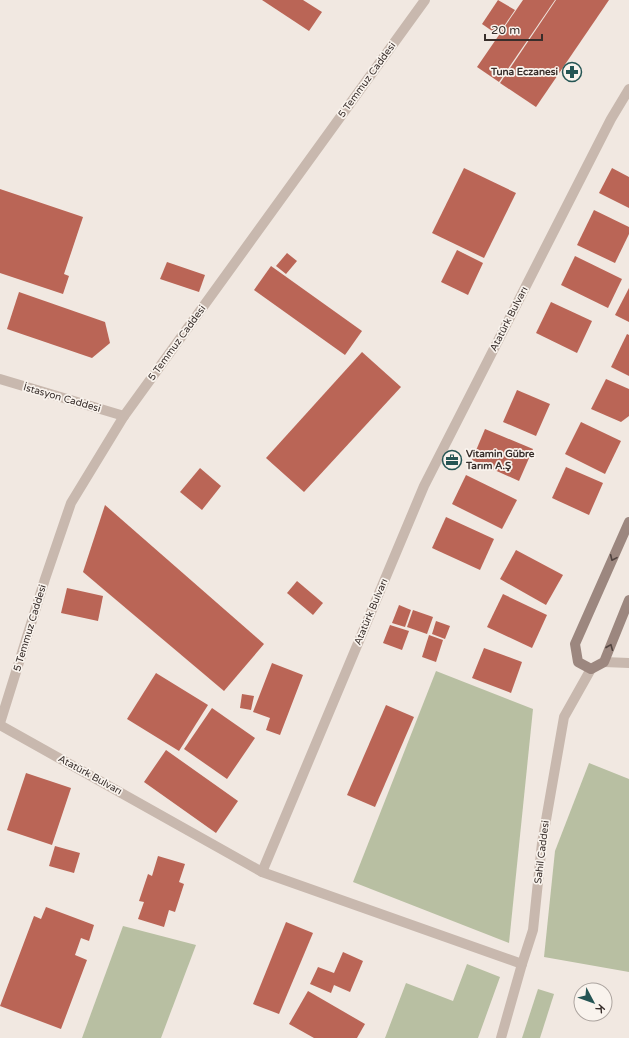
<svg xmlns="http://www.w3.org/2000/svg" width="629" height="1038" viewBox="0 0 629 1038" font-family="'Varela Round',sans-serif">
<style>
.green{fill:#b8bfa2}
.building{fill:#ba6556}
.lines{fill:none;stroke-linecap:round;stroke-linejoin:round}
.street{stroke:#c8b8ae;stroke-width:10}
.secondary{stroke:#9c877f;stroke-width:10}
.oneway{stroke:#514440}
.labels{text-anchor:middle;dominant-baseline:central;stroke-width:3.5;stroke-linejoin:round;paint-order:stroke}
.poi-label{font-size:10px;font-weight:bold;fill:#382e2b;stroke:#f9f3ed;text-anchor:end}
.street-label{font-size:10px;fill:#382e2b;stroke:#f9f3ed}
</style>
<rect width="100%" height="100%" fill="#f1e8e1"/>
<g class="green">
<polygon points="436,671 533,709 509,943 353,882"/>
<polygon points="589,763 629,779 629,972 544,957 555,851"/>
<polygon points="123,926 196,945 161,1038 82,1038"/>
<polygon points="467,964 500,977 478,1038 385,1038 406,983 453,1001"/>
<polygon points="538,989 554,994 540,1038 522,1038"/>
</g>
<g class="building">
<polygon points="262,0 303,0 322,12 309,31"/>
<polygon points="498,0 515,10 498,35 482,24"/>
<polygon points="523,0 555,0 499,82 477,67"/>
<polygon points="556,0 609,0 536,107 500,83"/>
<polygon points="464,168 516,193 484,258 432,233"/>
<polygon points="612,168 629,177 629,208 599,193"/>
<polygon points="0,189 83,217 64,274 69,276 63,294 0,273"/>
<polygon points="594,210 629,227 629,234 615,263 577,245"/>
<polygon points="457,250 483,263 468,295 441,282"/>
<polygon points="287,253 297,261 286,274 276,266"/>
<polygon points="575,256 622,279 608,308 561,285"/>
<polygon points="167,262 205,275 199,292 160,279"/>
<polygon points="271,266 362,331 345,355 254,290"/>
<polygon points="629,288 629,322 615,315"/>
<polygon points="19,292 105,322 110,343 92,358 7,329"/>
<polygon points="551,302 592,321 577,353 536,333"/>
<polygon points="627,334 629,335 629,376 611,367"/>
<polygon points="362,352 401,387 304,492 266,458"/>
<polygon points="606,379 629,389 629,416 621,422 591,409"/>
<polygon points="517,390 550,404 536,436 503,422"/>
<polygon points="581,422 621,441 605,474 565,454"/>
<polygon points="485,429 533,449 519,481 472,460"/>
<polygon points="566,467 603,483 589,515 552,498"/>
<polygon points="200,468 221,486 202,510 180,492"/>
<polygon points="466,475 517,500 502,529 452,504"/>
<polygon points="105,505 264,644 224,691 83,572"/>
<polygon points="446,517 494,539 480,570 432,548"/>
<polygon points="516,550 563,575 546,605 500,579"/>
<polygon points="297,581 323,603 313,615 287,593"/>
<polygon points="67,588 103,596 98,621 61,613"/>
<polygon points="503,594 547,615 532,648 487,627"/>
<polygon points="399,605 411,610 405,627 392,623"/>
<polygon points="413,610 433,617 427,634 407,627"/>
<polygon points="436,621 450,626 445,639 432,634"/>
<polygon points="390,625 409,631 402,650 383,643"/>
<polygon points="429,635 443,640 436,662 422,657"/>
<polygon points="484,648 522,662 511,693 472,678"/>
<polygon points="272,663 303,675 280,735 266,730 270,718 253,712"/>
<polygon points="156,673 208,705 179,751 127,719"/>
<polygon points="242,694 254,696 251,710 240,708"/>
<polygon points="386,705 414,717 375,807 347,795"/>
<polygon points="212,708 255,738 227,779 184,749"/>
<polygon points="166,750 238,801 216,833 144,782"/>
<polygon points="26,773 71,788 52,845 7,830"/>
<polygon points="55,846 80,853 74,873 49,866"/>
<polygon points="158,856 185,864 179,882 184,884 175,912 169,910 164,927 138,919 144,902 139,901 148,874 152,876"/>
<polygon points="46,907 94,925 89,941 81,938 75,955 87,960 61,1029 0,1006 34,916 41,919"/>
<polygon points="286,922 313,933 279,1014 253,1004"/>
<polygon points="343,952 363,961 350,992 334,985 331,993 310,984 318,967 334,973"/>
<polygon points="308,991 365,1024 357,1038 314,1038 289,1024"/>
</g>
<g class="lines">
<g class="street">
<polyline points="0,379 124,416"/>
<polyline points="604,662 629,663"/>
<polyline points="0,723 45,579 71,503 124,416 425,0"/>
<polyline points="0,725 262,872 424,486 611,119 629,89"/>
<polyline points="262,872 522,964"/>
<polyline points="501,1038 522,964 533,930 542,843 564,717 591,669"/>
</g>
<polyline class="secondary" points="629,522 575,644 578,662 591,669 604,662 629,600"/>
</g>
<defs><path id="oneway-chevron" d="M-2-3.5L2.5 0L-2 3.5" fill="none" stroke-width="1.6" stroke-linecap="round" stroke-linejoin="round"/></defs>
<g class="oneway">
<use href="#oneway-chevron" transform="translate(613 558) rotate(114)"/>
<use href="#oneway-chevron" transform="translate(610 647) rotate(-68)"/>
</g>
<defs>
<g id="pharmacy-ring" transform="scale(1)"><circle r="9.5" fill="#f9f3ed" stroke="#255554" stroke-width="1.5"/><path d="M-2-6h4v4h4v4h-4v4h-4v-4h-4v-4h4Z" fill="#255554"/></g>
<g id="office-ring" transform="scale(1)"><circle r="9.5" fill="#f9f3ed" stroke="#255554" stroke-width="1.5"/><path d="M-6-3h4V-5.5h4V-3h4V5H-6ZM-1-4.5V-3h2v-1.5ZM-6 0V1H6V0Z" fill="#255554"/></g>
</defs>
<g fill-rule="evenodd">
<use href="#pharmacy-ring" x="572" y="72"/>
<use href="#office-ring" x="452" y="460"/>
</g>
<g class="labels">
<g class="poi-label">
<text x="558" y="72">Tuna Eczanesi</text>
<text x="466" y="454" text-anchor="start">Vitamin Gübre<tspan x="466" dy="12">Tarım A.Ş</tspan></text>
</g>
<g class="street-label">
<text transform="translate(367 80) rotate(-54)">5 Temmuz Caddesi</text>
<text transform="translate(509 319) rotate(-63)">Atatürk Bulvarı</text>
<text transform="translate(177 343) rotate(-54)">5 Temmuz Caddesi</text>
<text transform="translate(62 398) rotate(16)">İstasyon Caddesi</text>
<text transform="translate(371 612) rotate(-67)">Atatürk Bulvarı</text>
<text transform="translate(30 628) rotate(-73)">5 Temmuz Caddesi</text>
<text transform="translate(90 775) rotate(29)">Atatürk Bulvarı</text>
<text transform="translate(542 852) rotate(-83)">Sahil Caddesi</text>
</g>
</g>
<g transform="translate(593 1002) rotate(131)"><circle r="19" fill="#f9f3ed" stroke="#aca49f"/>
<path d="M0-3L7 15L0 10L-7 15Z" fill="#255554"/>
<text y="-6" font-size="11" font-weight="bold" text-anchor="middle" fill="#382e2b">K</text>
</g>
<path d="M485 34v6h57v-6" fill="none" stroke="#382e2b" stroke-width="2"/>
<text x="491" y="34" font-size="12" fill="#382e2b" stroke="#f9f3ed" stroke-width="3" paint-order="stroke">20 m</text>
</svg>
